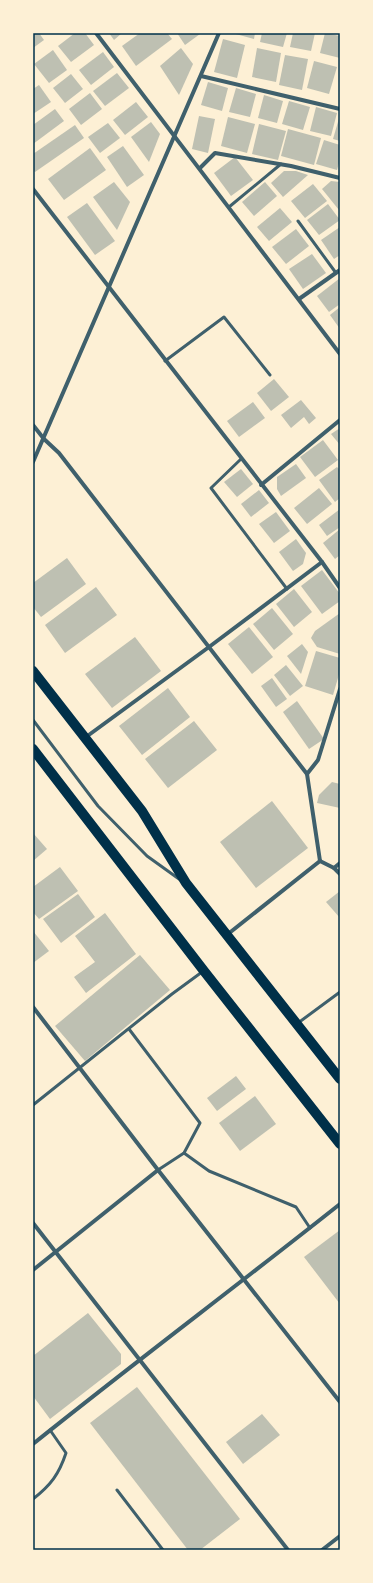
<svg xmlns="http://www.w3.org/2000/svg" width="373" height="1583" viewBox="0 0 373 1583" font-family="Manrope,sans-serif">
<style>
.building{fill:#bec0b2}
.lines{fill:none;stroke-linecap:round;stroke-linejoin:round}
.service{stroke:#3f606c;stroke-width:3}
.minor{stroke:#3f606c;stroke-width:4}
.primary{stroke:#003049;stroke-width:10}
.neatline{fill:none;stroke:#003049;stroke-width:1.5}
</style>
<rect width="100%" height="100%" fill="#fdf0d5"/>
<g class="building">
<polygon points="33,33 39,33 44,40 33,48"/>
<polygon points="75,33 85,33 94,45 71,62 58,46"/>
<polygon points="109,33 122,33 114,40"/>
<polygon points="140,33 167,33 172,39 136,66 122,46"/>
<polygon points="177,33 199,33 200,34 185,45"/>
<polygon points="232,33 255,33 254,39"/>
<polygon points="262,33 287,33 283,47 260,42"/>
<polygon points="293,33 315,33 311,51 290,47"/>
<polygon points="325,33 340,36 340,58 320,53"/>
<polygon points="223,39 245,45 237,78 214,72"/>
<polygon points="181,48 193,64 179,95 160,66"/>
<polygon points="257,48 281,53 276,82 252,77"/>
<polygon points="53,50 67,70 49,83 34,64"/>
<polygon points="103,52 114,67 91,85 79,70"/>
<polygon points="285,55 308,59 302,90 279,85"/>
<polygon points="314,61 337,67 329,94 307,88"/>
<polygon points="117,73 129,88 105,106 93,91"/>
<polygon points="71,74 83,89 65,103 53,88"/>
<polygon points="208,82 228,88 222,111 201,105"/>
<polygon points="39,85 51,102 33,114 33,89"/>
<polygon points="236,88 256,94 250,117 229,112"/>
<polygon points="90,93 102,109 81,125 69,109"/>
<polygon points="264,95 283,101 277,123 258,118"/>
<polygon points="289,101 310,107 303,130 282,124"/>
<polygon points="136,102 148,117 125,135 113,120"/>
<polygon points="316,107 337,113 331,136 310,131"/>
<polygon points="55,109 64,121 33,144 33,125"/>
<polygon points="340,115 340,141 333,139"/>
<polygon points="199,116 215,119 208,153 192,149"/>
<polygon points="228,117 255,124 247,153 221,146"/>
<polygon points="151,122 160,134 149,162 131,137"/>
<polygon points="108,123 120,138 100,153 88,137"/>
<polygon points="259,124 286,131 278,160 252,154"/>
<polygon points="75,125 84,138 35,172 33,170 33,154"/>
<polygon points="288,129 321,138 314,165 281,156"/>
<polygon points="324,140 340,145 340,160 337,170 316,164"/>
<polygon points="123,146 144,175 127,187 107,157"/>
<polygon points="90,148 106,170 64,200 48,179"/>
<polygon points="235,157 253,180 231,196 214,173"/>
<polygon points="284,171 296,171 308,175 283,197 271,183"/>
<polygon points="331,181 340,182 339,210 322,189"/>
<polygon points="114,182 130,202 117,230 93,197"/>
<polygon points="265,182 277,196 254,216 242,202"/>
<polygon points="313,184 327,201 305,218 291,201"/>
<polygon points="87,203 115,241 95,255 67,217"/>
<polygon points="328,204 340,220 319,235 307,220"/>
<polygon points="280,208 292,222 269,241 257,227"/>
<polygon points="340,227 340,255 334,259 321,240"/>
<polygon points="296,229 309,246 286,264 272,247"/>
<polygon points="312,254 326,273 303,289 289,269"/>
<polygon points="340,278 340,304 329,312 317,296"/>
<polygon points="340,307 340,329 330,315"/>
<polygon points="274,379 289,397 271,411 257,393"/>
<polygon points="301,400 316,418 309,424 304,417 291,428 281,415"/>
<polygon points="253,402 265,418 239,437 227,421"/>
<polygon points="340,428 340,445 331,434"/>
<polygon points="323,440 338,460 315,477 300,457"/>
<polygon points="296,464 306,478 281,496 277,489 277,477"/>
<polygon points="337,467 340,470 340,498 335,502 319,480"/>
<polygon points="241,469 253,484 237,497 224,482"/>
<polygon points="319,488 332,504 307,524 294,508"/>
<polygon points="259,490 269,503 251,517 241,504"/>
<polygon points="340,509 340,527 327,536 319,525"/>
<polygon points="276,512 290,531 274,543 259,524"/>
<polygon points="340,529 340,555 335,559 323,543"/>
<polygon points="296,539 306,553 303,564 293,571 279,552"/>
<polygon points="67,558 86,584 41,617 33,607 33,583"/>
<polygon points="322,570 340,594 340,601 322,614 301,586"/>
<polygon points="96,587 117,615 65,653 45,625"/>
<polygon points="294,589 312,612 294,627 276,604"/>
<polygon points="272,608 293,634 274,650 253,624"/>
<polygon points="340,613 340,654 317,647 311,638 315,631"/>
<polygon points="249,627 273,657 252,674 228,644"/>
<polygon points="135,637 161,671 112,708 85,674"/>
<polygon points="302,644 308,652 301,674 287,656"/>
<polygon points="316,651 340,658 340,671 333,695 305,686"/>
<polygon points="286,665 303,686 290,696 274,675"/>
<polygon points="272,678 287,699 276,707 261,686"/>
<polygon points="168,688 190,717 142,755 119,726"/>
<polygon points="297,701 324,739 309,749 283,712"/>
<polygon points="194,721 217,750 168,788 145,759"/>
<polygon points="332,782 340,784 340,808 317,803 319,795"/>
<polygon points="272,801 308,848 256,888 220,842"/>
<polygon points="33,833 47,849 33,861"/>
<polygon points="60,867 78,891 39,919 33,912 33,887"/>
<polygon points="340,891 340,918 326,902"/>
<polygon points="78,894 95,917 61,943 43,919"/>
<polygon points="105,913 136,954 86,993 74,977 95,962 75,936"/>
<polygon points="33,931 49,951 33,963"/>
<polygon points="140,955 170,990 85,1061 55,1026"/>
<polygon points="236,1076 246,1089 217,1111 207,1098"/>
<polygon points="255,1096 276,1124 240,1151 219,1123"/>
<polygon points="340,1230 340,1304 304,1257"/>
<polygon points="88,1313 121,1354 121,1364 50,1419 33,1396 33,1356"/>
<polygon points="137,1387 240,1519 200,1550 188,1550 90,1423"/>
<polygon points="262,1414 280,1435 243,1464 226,1442"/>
</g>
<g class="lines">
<g class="service">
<polyline points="229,207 281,164"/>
<polyline points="298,221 336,273"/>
<polyline points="165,361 224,317 270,375"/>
<polyline points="241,459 211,488 287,589"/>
<polyline points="33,720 98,806 147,856 179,879"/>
<polyline points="298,1023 340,992"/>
<polyline points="129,1029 200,1123 184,1153 209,1171 296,1207 310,1228"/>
<polyline points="33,1105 172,994 202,972"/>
<polyline points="158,1170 184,1153"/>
<polyline points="117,1490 163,1550"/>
<path d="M33,1499C51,1485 59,1474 66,1453L50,1430"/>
</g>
<g class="minor">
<polyline points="96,33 340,354"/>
<polyline points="201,76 340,109"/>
<polyline points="200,168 215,153 291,166 340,178"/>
<polyline points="33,189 322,562 340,588"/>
<polyline points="299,299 340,270"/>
<polyline points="33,425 44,439 59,453 307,774 320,861"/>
<polyline points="33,462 219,33"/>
<polyline points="261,485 340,420"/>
<polyline points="86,737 209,647 322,562"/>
<polyline points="307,774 318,760 340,689"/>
<polyline points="320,861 334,868 340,874"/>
<polyline points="334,868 340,863"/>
<polyline points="228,934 320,861"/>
<polyline points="33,1007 158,1170 340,1402"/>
<polyline points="33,1223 288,1550"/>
<polyline points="33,1270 158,1170"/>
<path d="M33,1444C134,1363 238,1285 340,1204"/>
<polyline points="322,1550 340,1536"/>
</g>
<g class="primary">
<polyline points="33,671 142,811 186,883 340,1079"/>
<polyline points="33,749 204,971 340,1144"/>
</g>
</g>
<rect width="373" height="1583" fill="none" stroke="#fdf0d5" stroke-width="68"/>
<rect x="34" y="34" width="305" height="1515" class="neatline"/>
</svg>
